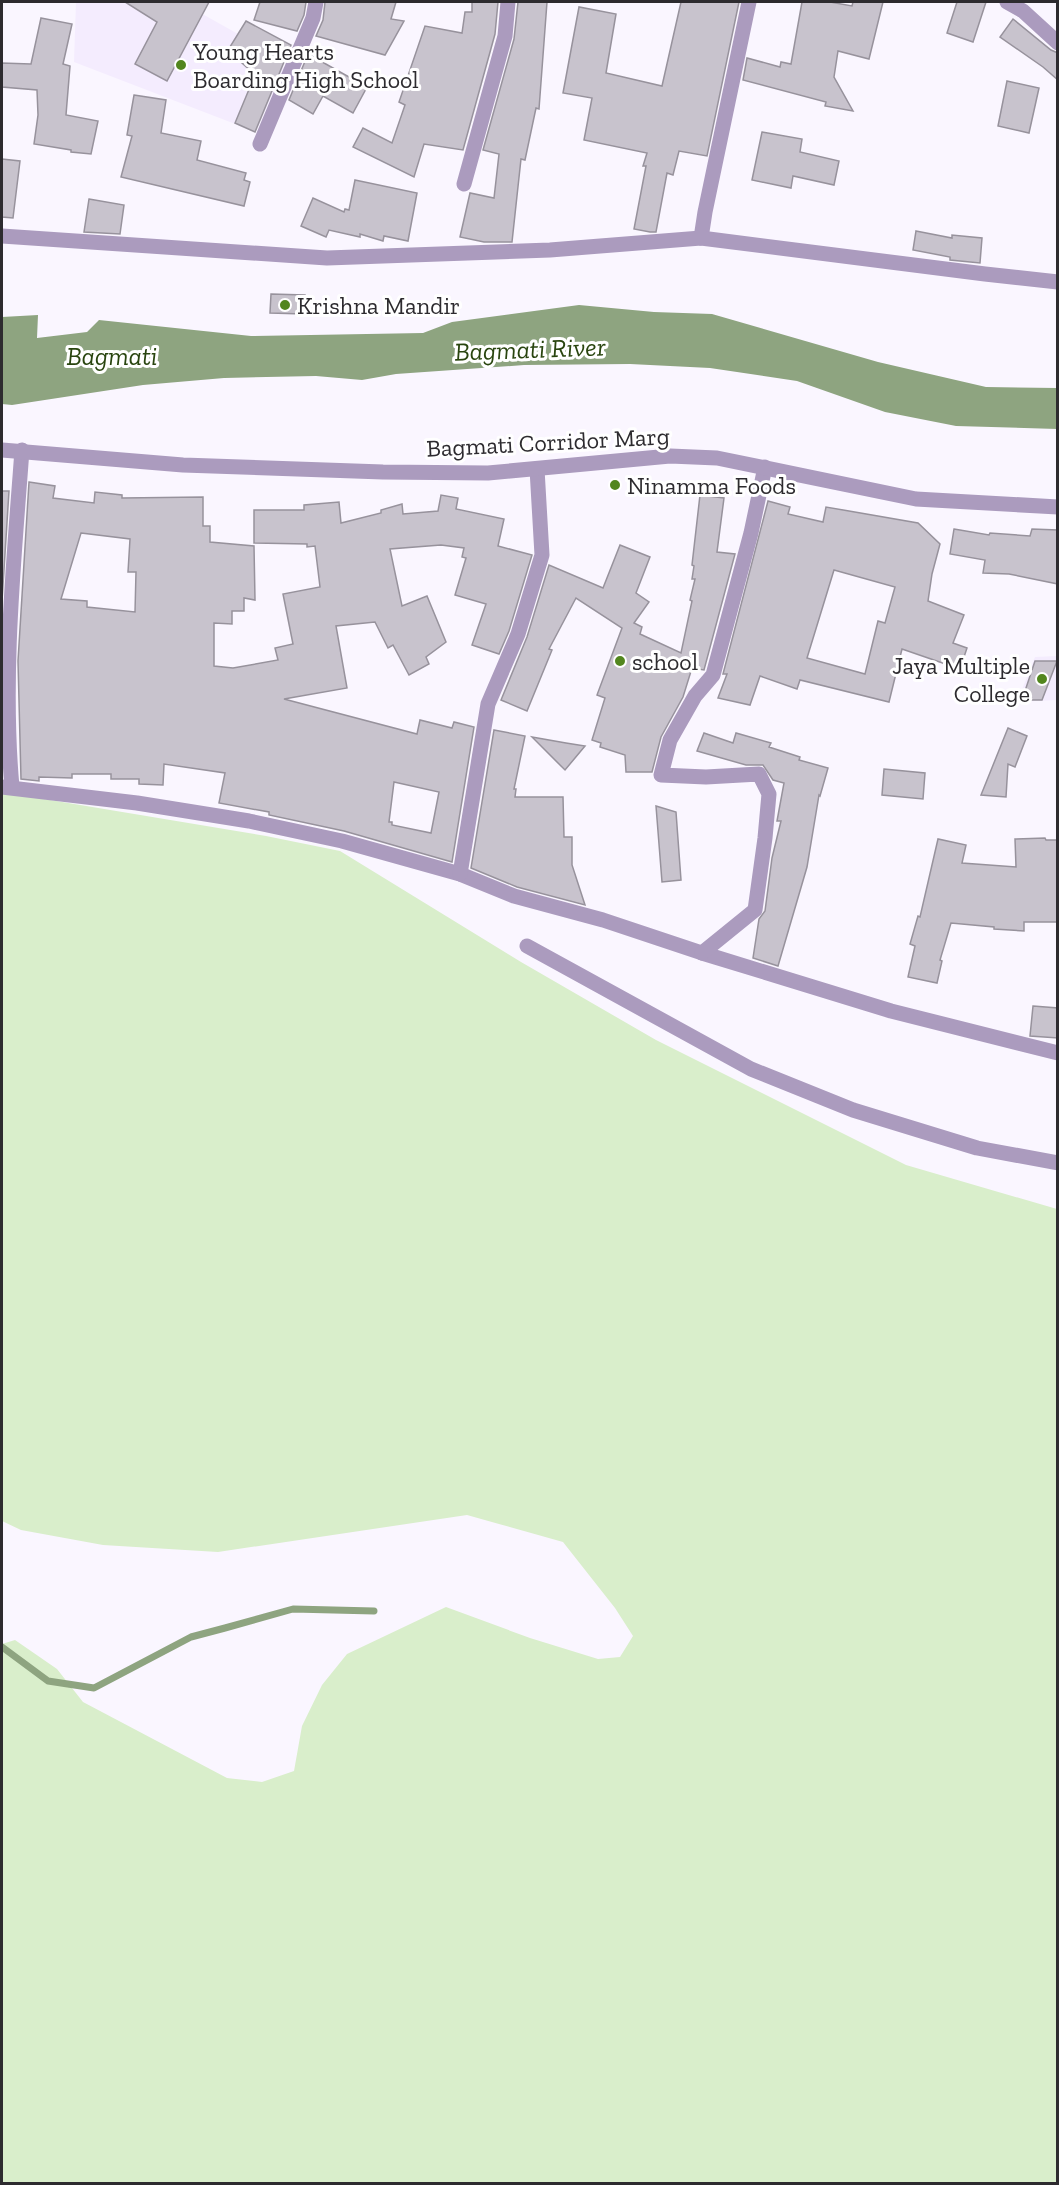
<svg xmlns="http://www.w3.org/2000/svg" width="1059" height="2185" viewBox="0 0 1059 2185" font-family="'Zilla Slab',serif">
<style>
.built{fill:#f4ecfe}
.green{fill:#d9eecb}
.water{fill:#8ea480}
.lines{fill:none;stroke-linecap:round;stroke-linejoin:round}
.stream{stroke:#8ea480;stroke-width:7}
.building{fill:#c8c3cd;stroke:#97929c;stroke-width:1.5;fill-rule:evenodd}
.minor{stroke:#ab9bbe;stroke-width:15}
.tertiary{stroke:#ab9bbe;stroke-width:15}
.poi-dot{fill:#52861e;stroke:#fff;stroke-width:2}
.labels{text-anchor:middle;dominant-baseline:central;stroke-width:6;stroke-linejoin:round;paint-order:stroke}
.poi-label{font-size:24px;fill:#2d2b2f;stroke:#fff;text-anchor:start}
.street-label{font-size:24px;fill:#2d2b2f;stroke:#fff}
.water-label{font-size:26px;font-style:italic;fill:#29450f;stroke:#fff}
</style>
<rect width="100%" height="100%" fill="#faf6ff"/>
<g class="built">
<polygon points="76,2 181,2 238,34 284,68 256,132 74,62"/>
<polygon points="1057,656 1057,700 1017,702 1035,657"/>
</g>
<polygon class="green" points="2,792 266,836 340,851 521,962 656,1040 906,1165 1057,1209 1057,2183 2,2183 2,1644 15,1640 57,1669 83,1702 227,1778 262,1782 294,1771 302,1726 322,1685 347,1654 446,1607 530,1638 598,1659 620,1657 633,1636 615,1608 563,1542 467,1515 218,1552 103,1545 21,1530 2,1521"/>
<polygon class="water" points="579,305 654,312 712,314 878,362 986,387 1057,388 1057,429 956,426 885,412 797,381 710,368 630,364 524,365 396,374 362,380 316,376 224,378 143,385 12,405 2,404 2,317 38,315 37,338 87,332 99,320 251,336 423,333 452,322"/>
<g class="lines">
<polyline class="stream" points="2,1647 48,1681 94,1688 191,1637 225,1628 293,1609 374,1611"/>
</g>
<g class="building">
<polygon points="125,2 209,2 167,81 135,64 157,22"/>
<polygon points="260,2 306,2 304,15 297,31 254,20"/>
<polygon points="325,2 396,2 391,19 404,21 385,55 316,36 323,20"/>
<polygon points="472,2 498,2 495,34 463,150 424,144 414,177 353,147 363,128 392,143 405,105 399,102 425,26 462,33 465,12 472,12"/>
<polygon points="518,2 547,2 539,109 536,108 525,160 521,159 512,242 484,242 460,237 470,193 494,198 499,154 483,150 514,39"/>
<polygon points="681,2 739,2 707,156 679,151 673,175 667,173 656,232 650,232 634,229 646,166 643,166 647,153 584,140 592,98 563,93 579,7 616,14 606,73 662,86"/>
<polygon points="802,2 830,2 852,6 853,2 883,2 869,59 838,51 834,77 853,111 825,106 826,102 743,80 747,58 780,67 781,62 791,64"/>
<polygon points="957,2 986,2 973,42 947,33"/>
<polygon points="41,18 72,24 63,64 70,66 66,115 98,121 91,154 71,152 71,150 34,144 38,115 37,90 2,87 2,63 31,64"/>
<polygon points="1013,19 1051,50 1058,53 1058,80 1043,67 1000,37"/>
<polygon points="246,21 291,45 255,132 235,123 255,75 228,50"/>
<polygon points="308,54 367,87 353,113 323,96 313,114 289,100"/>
<polygon points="1007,81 1039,88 1029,133 998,126"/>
<polygon points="134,95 166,100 161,133 201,141 197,160 246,173 244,180 250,182 244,206 121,177 132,136 127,135"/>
<polygon points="762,132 802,139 800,152 839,161 834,185 793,176 791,188 752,180"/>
<polygon points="2,159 20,161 13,218 2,217"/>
<polygon points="355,180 417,193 408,241 384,236 383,241 360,234 360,237 329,230 326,237 301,226 313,198 344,212 345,209 349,210"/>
<polygon points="89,199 124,205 120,234 84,232"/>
<polygon points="916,231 952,238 952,235 982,238 980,263 950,260 950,257 913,250"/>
<polygon points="271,294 305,295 304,314 270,313"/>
<path d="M29,482L55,486L53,498L94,503L95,492L122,495V498L203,497V526H210V542L254,546L255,600L244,598V611H232V624L214,623V666L233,668L278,660L275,648L293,644L283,594L320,587L315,546L307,547V544L254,543V510H304V505L339,502L341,523L381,513V510L402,504L403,514L438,511L441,495L458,498L456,509L504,519L498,546L532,555L509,631L499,654L472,645L486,604L455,595L466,558L462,557L464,548L441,545L390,549L402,606L427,596L446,642L426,657L429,664L409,675L393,645L388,648L375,622L336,626L347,688L284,699L417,734L420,720L452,728L454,722L474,727L452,862L344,831L269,815V812L219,803L225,773L164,764L163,785L139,784V779H111V774H72V778L39,777V781L21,779L18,661ZM81,533L130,539L128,572H136L135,612L87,607V601L61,599ZM394,782L439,792L431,833L392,825V822H389Z"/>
<polygon points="2,491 9,491 2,601"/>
<polygon points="700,495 724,498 717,552 735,554 704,670 692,668 683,697 661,737 652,772 626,772 625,755 600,747 601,743 592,740 605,698 597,695 622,628 576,598 549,649 552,650 527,711 501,700 527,637 549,565 603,588 620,545 650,557 636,593 649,602 634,623 642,627 640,634 681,653 692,601 690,600 695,579 692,579 694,566 692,565"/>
<path d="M768,501L790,507L788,514L823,522L826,507L918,523L940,544L932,574L928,601L964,615L953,643L967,648L960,669L902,649L889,702L800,680L797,689L760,676L750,705L718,698L727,674H723ZM834,570L895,587L885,623L878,621L865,674L807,658Z"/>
<polygon points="954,529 989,535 990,533 1030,536 1032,529 1058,530 1058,584 1009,574 983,573 985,560 950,554"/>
<polygon points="1035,661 1057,661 1042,700 1022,700"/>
<polygon points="1008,728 1027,736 1015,767 1008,764 1006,797 981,795"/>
<polygon points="494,730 525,736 514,789 516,789 515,797 563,797 564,837 572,837 572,865 585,905 517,887 471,868"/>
<polygon points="704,733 733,743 736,733 771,743 769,747 800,757 799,760 828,768 820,796 819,795 807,867 778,966 753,958 759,919 765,911 772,858 781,821 777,821 784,783 773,780 763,765 746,765 697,751"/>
<polygon points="532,737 566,743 585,746 565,770"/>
<polygon points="884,769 925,773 923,799 882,795"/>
<polygon points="656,806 676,812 681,880 662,882"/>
<polygon points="1045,838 1046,840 1058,840 1058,922 1024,922 1024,931 994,929 994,927 951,923 940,960 942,961 937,983 908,977 915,946 910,944 918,916 920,917 938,839 966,845 962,863 1016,867 1015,839"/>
<polygon points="1033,1006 1058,1008 1058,1038 1030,1036"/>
</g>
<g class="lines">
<g class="minor">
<polyline points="1007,2 1023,11 1058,43"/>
<polyline points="260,144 313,18 316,2"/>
<polyline points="464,184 505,36 508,2"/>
<polyline points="701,238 705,212 749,2"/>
<polyline points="2,787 137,803 249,821 342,841 460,874 514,896 603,920 702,953 891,1011 1058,1053"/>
<path d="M12,787C2,677 14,560 22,450"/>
<polyline points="460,874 488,704 518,634 542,555 537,469"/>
<polyline points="527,946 751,1069 853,1110 977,1148 1058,1163"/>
<polyline points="702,953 755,910 765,838 769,794 759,774 706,777 661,775 670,740 695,696 713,675 751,533 765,467"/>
</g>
<g class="tertiary">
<polyline points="2,236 327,258 550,250 701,238 985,274 1058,282"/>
<polyline points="2,450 183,465 383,472 488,473 670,456 717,458 916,499 1058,507"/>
</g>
</g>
<g class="poi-dot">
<circle cx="181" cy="65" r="6"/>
<circle cx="285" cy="305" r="6"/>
<circle cx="615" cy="485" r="6"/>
<circle cx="620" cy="661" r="6"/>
<circle cx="1042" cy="679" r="6"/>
</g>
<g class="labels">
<g class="poi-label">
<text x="193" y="51">Young Hearts<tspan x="193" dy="28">Boarding High School</tspan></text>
<text x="297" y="305">Krishna Mandir</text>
<text x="627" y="485">Ninamma Foods</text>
<text x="632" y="661">school</text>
<text x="1030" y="665" text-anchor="end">Jaya Multiple<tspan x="1030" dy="28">College</tspan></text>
</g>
<g class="street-label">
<text transform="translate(548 442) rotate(-3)">Bagmati Corridor Marg</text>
</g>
<g class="water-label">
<text transform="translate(530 349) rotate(-2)">Bagmati River</text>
<text x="112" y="356">Bagmati</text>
</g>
</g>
<rect width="1059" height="2185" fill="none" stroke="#2d2b2f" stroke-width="6"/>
</svg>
